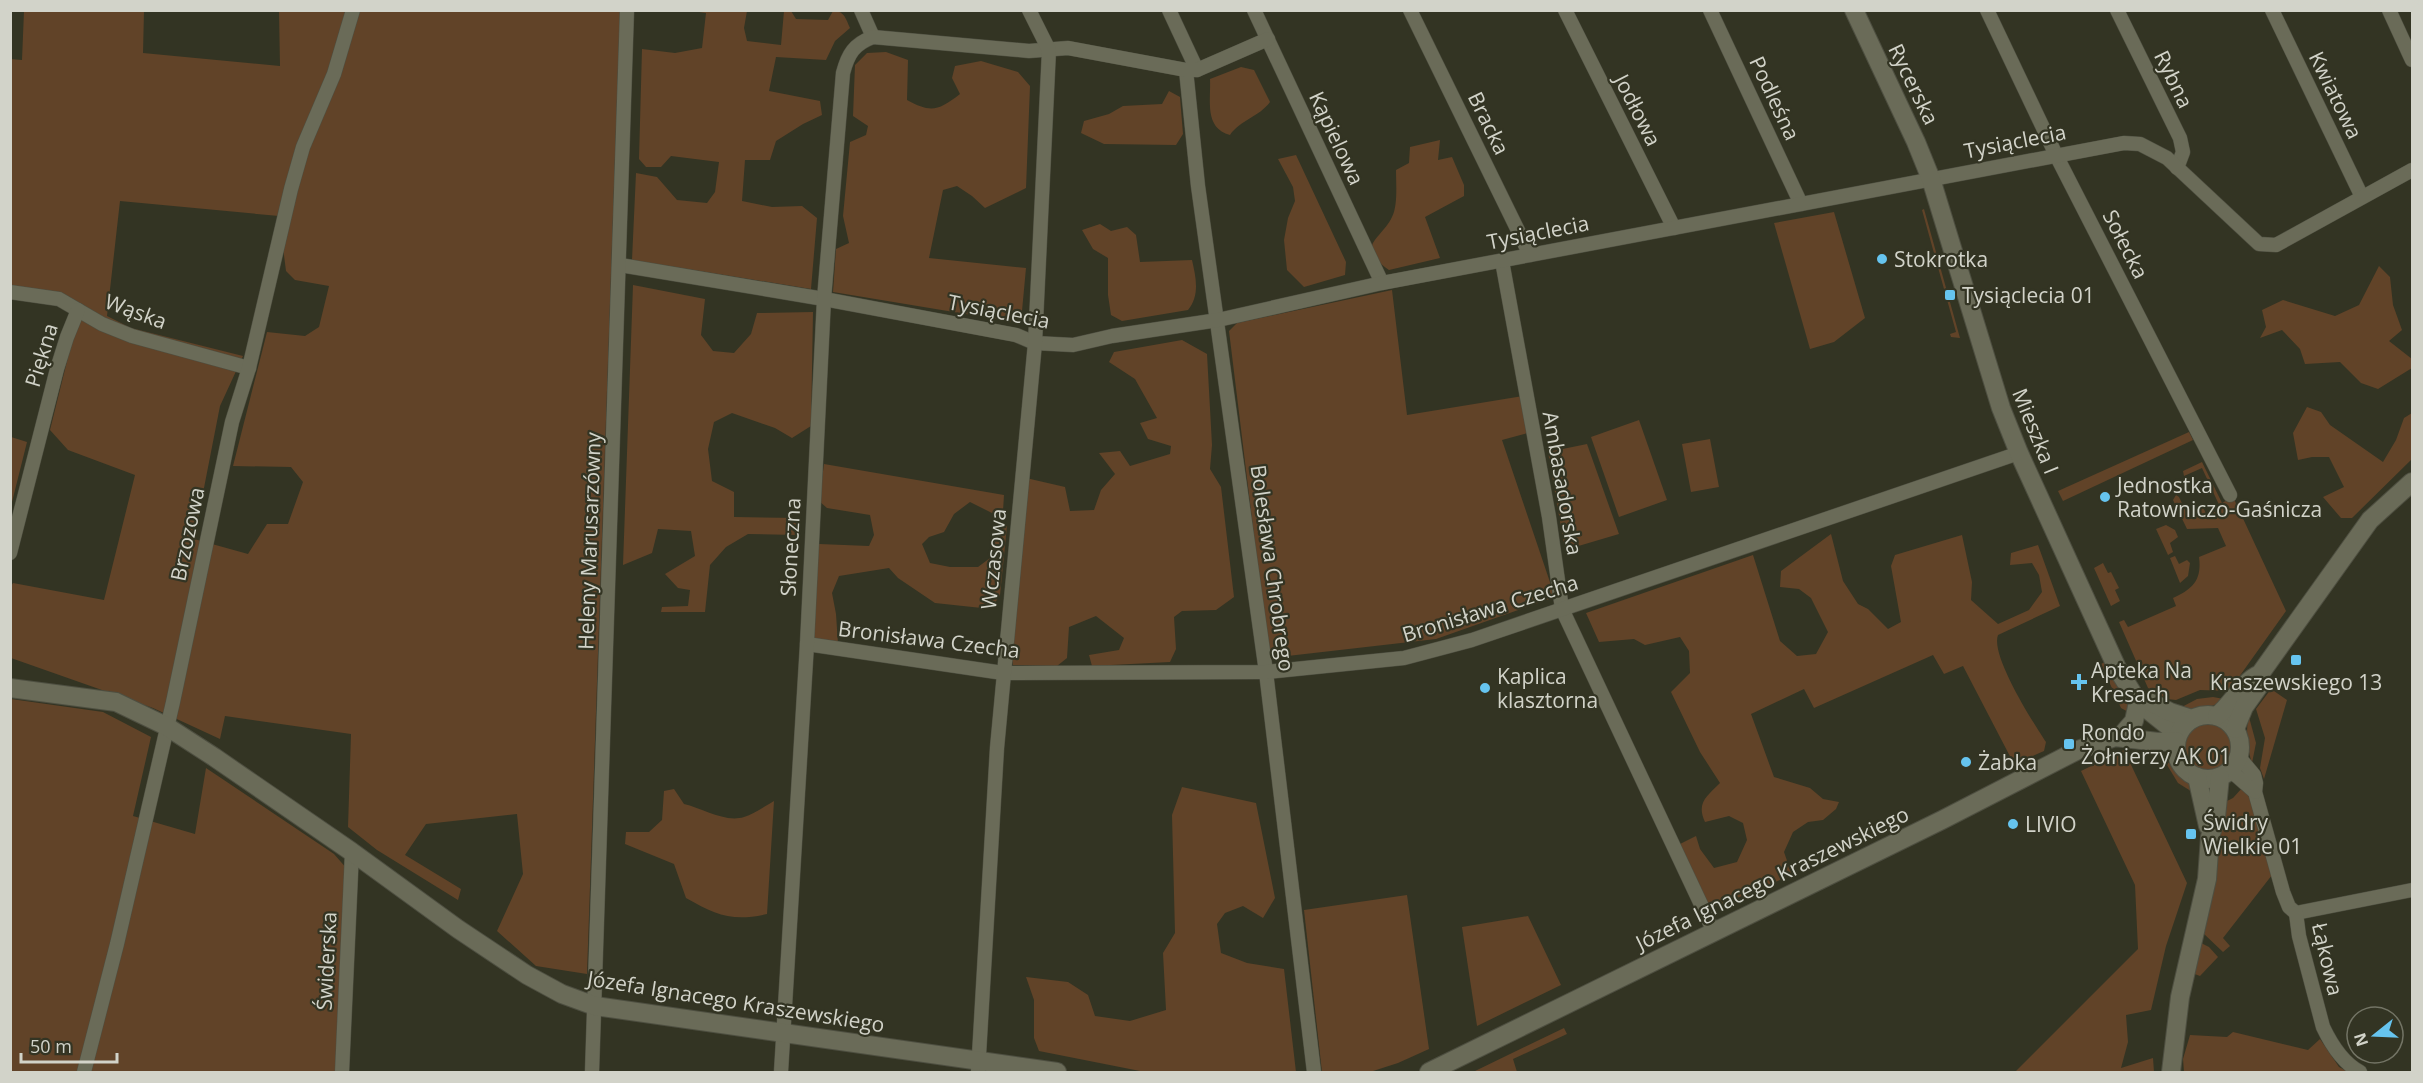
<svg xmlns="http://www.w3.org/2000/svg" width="2423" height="1083" viewBox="0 0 2423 1083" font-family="'Open Sans',sans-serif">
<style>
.green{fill:#614328;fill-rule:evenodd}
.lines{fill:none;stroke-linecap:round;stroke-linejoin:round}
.minor-casing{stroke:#4e4f41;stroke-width:15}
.tertiary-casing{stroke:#4e4f41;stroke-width:20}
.minor{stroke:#6a6b58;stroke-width:14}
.tertiary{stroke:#6a6b58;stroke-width:18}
.poi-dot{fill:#66c4ef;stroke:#333423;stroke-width:2}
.labels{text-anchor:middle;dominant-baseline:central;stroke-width:4.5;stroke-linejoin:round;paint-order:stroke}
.street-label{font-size:21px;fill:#d2d3c9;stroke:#333423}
.poi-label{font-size:21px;fill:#d2d3c9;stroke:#333423;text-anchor:start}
</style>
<rect width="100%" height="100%" fill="#333423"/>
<g class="green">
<path d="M24,11H144L143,53L280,66L279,11H620L587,974L536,966L497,931L523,874L517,814L426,824L405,855L461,889L458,900L377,850L348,827L351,734L225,716L220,739L153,708L11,658L10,588L13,583L104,600L135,475L68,450L50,430L74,333L67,302L11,296L10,59L22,60ZM120,201L279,216L286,271L295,280L329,286L319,327L305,336L267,332L233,466L291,467L303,482L288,524H267L248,554L194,539L220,406L243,356L131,328L107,316Z"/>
<path d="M692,11H747L744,28L747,41L781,45L784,11H791L796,19L828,20L833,11C844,10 846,19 850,28L835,41L826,60L776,57L769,91L820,101L822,115L803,124L776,141L770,160H745L742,201L772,207L802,206L817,218L811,289L632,260L636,173L657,177L677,200L707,203L715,192L719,162L671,156L661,167H646L639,159L642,49L675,53L702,48L706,13Z"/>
<path d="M886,52L908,60L907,100C931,113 938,111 960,94L952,78L955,66L981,61L1018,72L1030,86L1026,188L985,208L972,196L957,186L943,190L929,258L1026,268L1022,311L1014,322L833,292L836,249L849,243L843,216L850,142L866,135L868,126L853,116L855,65L867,53Z"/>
<path d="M1241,67L1254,70L1270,102C1259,117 1240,120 1230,135C1204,128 1211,101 1210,79Z"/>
<polygon points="1169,91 1180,97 1183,134 1176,145 1104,144 1081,133 1084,121 1109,114 1123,106 1162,104"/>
<path d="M1440,140L1438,160L1452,157L1464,185V196L1425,217L1440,258L1389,270C1354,245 1381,240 1392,217C1398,205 1396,184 1396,170L1409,163L1410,147Z"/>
<polygon points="1296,155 1346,262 1345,275 1304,287 1287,270 1284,240 1288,218 1295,201 1293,187 1278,159"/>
<polygon points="1924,209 1960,338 1951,337 1950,334 1956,332 1922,210"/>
<polygon points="1834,212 1865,318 1834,342 1810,349 1774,223"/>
<path d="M1100,224L1111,231L1127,227L1136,235L1140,262L1192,260C1196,278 1200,295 1188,310L1122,321L1111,315L1108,295V258L1093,249L1082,230Z"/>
<polygon points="2379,266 2390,277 2393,305 2402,330 2389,341 2412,359 2412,368 2378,389 2361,383 2340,362 2305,364 2300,349 2282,330 2260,338 2266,327 2262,310 2283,300 2335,316 2359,305"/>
<polygon points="633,285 705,299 701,335 713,351 734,353 751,334 757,313 813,312 811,426 792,438 775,428 732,413 714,422 708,449 712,481 734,492 734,517 797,518 797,535 748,534 726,547 710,565 705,612 661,612 662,607 688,606 690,590 678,588 665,574 695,556 691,531 658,529 652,553 623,565"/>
<polygon points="1392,290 1407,415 1523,396 1531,432 1502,440 1555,597 1436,639 1269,658 1229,331 1237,323"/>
<polygon points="1182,340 1207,354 1212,445 1210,469 1221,487 1234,597 1216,610 1182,611 1174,617 1176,649 1170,662 1092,666 1089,655 1119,650 1124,638 1096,616 1069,627 1067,658 1057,666 1013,665 1011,655 1026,478 1065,487 1070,511 1094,510 1101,490 1115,474 1099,453 1120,451 1130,466 1170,454 1171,446 1148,439 1140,423 1157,418 1135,379 1109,362 1114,352"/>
<polygon points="2307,407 2321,412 2330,425 2383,462 2396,440 2404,418 2412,413 2412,459 2352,518 2341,518 2323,497 2344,487 2329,457 2312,457 2298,460 2293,433"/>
<polygon points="1639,420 1667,500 1619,517 1591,437"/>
<polygon points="2189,432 2193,440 2063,501 2058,491"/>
<polygon points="11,437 27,442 11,506 10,437"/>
<polygon points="1710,439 1719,487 1691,492 1682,444"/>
<polygon points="1587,444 1619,534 1565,550 1548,452"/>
<path d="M2202,462L2222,503L2233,497L2286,611L2229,691L2200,690L2176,700L2167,699L2148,688L2119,622L2124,620L2128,627L2176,606L2173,598C2193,589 2202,580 2199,557L2226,546L2218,528L2187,529L2173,500L2176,495L2179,497L2187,514L2203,507L2207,516L2221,509L2202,468L2184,476L2183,471Z"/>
<polygon points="824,464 1004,495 1003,511 996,515 970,502 954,514 944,532 929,537 922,544 930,563 950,567 978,567 990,558 995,526 1007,526 1000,595 991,609 935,603 898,578 889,568 839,576 832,593 836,614 838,644 825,642 814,638 813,607 819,544 869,546 874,535 870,515 827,508 819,501"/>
<polygon points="2166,525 2175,530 2178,537 2170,543 2173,552 2168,555 2156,529"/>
<path d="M1831,534L1843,581L1858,604L1868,609L1888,629L1901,622L1891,566L1895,555L1962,535L1972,582L1971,600L1998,624L2029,610L2042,592L2039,575L2032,563L2010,565L2011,553L2038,545L2060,606L1998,635C1990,655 2034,724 2046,742L2044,751L2014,764L1963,666L1944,674L1933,655L1814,708L1804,689L1751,714L1774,777L1810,788L1823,799L1839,802L1836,809L1823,820L1808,822L1793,832L1784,852L1792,875L1718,906L1707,902L1680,844L1696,836L1700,849L1714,868L1737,862L1747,840L1743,823L1729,816L1705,822C1696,803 1707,796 1720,783L1700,752L1671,692L1690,673L1689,651L1680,637L1645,645L1634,639L1599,642L1586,613L1753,555L1780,641L1797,656L1816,654L1828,632L1811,598L1799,589L1780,587L1781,571Z"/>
<polygon points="2175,556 2179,564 2187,560 2190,563 2188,576 2180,583 2170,558"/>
<polygon points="2103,563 2108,573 2111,572 2119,588 2115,590 2120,601 2111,606 2094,568"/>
<polygon points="2105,662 2127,695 2130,713 2121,708 2101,664"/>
<polygon points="2271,689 2287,700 2264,779 2260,768 2265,738 2256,709"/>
<path d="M2213,697L2224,699C2213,709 2192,711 2178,709L2197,699Z"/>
<polygon points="11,699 103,712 151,737 133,816 195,834 206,768 334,854 348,870 338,1072 11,1072"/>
<path d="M2249,717L2256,743L2252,763C2248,753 2245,727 2249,717Z"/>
<circle cx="2209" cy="746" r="26"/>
<polygon points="2124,750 2187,883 2166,946 2151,1010 2126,1015 2128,1042 2121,1068 2153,1058 2154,1072 2015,1072 2138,949 2135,885 2081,771"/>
<path d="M2164,760C2178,767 2189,778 2194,793L2178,783Z"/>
<polygon points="1182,787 1256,803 1275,898 1263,918 1243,906 1225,913 1217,924 1221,953 1247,963 1284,969 1296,1072 1145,1072 1039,1051 1034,1038 1034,1000 1026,977 1068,982 1088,995 1095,1016 1130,1021 1166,1010 1163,953 1175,933 1172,815"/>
<polygon points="2243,787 2252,802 2272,875 2223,938 2230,946 2223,952 2203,933 2221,804 2233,798"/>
<path d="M674,789L684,804C702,808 725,823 744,817C754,814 765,806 774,801L767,914C732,922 716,915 686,898L674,864L625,844L626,832H649L662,820L664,791Z"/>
<polygon points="1407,895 1429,1049 1398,1063 1370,1072 1322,1072 1304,910"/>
<polygon points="1528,916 1561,985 1477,1026 1462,927"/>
<polygon points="2201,943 2209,947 2218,957 2200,976 2192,973"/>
<polygon points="1564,1028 1567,1034 1513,1059 1517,1072 1473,1072"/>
<polygon points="2233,1032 2308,1050 2320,1039 2339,1067 2349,1072 2184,1072 2183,1059 2190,1035 2227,1037"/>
</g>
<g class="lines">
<g class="minor-casing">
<g id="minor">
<polyline points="861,10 873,37"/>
<polyline points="1169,10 1197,70"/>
<polyline points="1254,10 1382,283"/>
<polyline points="1410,10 1530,255"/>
<polyline points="1565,10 1674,228"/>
<polyline points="1710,10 1801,204"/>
<polyline points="1987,10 2056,155 2230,495"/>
<polyline points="2117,10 2180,138 2183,152 2177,168"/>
<polyline points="2272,10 2362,197"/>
<polyline points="2389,10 2412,60"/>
<polyline points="1186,70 1198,186 1266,672 1314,1072"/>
<polyline points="1502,261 1549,517 1562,609 1714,932"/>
<polyline points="620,265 824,299 1016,335 1035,343 1073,345 1112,336 1218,320 1382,283 2124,143 2140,144 2167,158 2259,244 2276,245 2412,170"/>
<polyline points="10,292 59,299 102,324 132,336 249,368"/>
<polyline points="10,553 57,369 67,337 78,310"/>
<polyline points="807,644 1003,673 1266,672 1404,658 1472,640 2019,453"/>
<polyline points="2239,757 2254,775 2256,783 2255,792 2283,892 2289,907 2296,913 2412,890"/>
<polyline points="2231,771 2255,792"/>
<path d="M2296,913L2299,936L2323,1027C2331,1044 2343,1063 2360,1072"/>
<polyline points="84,1072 117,944 173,702 232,422 249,368 291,189 303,147 334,74 353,10"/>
<polyline points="342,1072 352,852"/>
<polyline points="592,1072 627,10"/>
<path d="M781,1072L807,644L824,299L843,73C848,54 854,44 873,37L1029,51L1068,48L1186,70H1197L1268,39"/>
<polyline points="978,1072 997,748 1035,343 1049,50 1029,10"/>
</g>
</g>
<g class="tertiary-casing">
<g id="tertiary">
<polyline points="1854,10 1916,142 1931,179 2001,408 2019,453 2117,668 2138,702 2178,734"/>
<polyline points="10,688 116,702 166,726 214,757 352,852 458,929 527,975 562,994 595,1006 1057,1072"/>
<polyline points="2149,701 2170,712 2192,719"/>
<circle cx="2208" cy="747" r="32"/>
<path d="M2217,716C2233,703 2242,682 2260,674L2370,520L2412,482"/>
<polyline points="2235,729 2244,707 2259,686"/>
<polyline points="2120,737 2134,721 2138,702"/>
<polyline points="2197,777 2208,826"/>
<polyline points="1429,1072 1942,820 2078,750 2115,737 2158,742 2176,741"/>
<polyline points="2171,1072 2180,997 2207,879 2210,837 2216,817 2220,777"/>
</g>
</g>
<use href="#minor" class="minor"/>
<use href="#tertiary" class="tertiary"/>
</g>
<g class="poi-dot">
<circle cx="1882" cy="259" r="6"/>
<rect x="1944" y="289" width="12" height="12" rx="3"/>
<circle cx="2105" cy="497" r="6"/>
<rect x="2290" y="654" width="12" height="12" rx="3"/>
<path d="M2076 673h6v6h6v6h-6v6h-6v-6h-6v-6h6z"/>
<circle cx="1485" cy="688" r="6"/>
<rect x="2063" y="738" width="12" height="12" rx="3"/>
<circle cx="1966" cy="762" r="6"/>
<circle cx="2013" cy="824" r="6"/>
<rect x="2185" y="828" width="12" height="12" rx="3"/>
</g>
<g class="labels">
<g class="street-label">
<text transform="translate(2174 79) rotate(64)">Rybna</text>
<text transform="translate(1914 84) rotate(64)">Rycerska</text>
<text transform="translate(2336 95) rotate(64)">Kwiatowa</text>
<text transform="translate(1775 98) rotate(65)">Podleśna</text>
<text transform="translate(1638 110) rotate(63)">Jodłowa</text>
<text transform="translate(1489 123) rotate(64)">Bracka</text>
<text transform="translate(1337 138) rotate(65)">Kąpielowa</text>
<text transform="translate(2015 141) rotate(-11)">Tysiąclecia</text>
<text transform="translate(1538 232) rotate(-11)">Tysiąclecia</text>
<text transform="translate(2126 244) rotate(63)">Sołecka</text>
<text transform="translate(136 311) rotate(20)">Wąska</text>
<text transform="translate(999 311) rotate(11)">Tysiąclecia</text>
<text transform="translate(41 355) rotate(-73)">Piękna</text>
<text transform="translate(2036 431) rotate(68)">Mieszka I</text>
<text transform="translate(1563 483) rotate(80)">Ambasadorska</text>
<text transform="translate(187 534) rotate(-78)">Brzozowa</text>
<text transform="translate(589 541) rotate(-88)">Heleny Marusarzówny</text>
<text transform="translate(790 547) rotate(-87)">Słoneczna</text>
<text transform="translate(993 559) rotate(-84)">Wczasowa</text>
<text transform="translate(1273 568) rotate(82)">Bolesława Chrobrego</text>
<text transform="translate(1490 608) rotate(-17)">Bronisława Czecha</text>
<text transform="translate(929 639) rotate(7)">Bronisława Czecha</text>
<text transform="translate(1772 878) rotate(-26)">Józefa Ignacego Kraszewskiego</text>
<text transform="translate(2328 959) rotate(77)">Łąkowa</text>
<text transform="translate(326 961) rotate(-87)">Świderska</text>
<text transform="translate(736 1001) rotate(9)">Józefa Ignacego Kraszewskiego</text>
</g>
<g class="poi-label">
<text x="1894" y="259">Stokrotka</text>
<text x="1962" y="295">Tysiąclecia 01</text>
<text x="2117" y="485">Jednostka<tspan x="2117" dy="24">Ratowniczo-Gaśnicza</tspan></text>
<text x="2091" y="670">Apteka Na<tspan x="2091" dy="24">Kresach</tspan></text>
<text x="1497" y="676">Kaplica<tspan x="1497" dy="24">klasztorna</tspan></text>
<text x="2296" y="682" text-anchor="middle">Kraszewskiego 13</text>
<text x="2081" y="732">Rondo<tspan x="2081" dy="24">Żołnierzy AK 01</tspan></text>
<text x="1978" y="762">Żabka</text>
<text x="2203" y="822">Świdry<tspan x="2203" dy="24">Wielkie 01</tspan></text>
<text x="2025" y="824">LIVIO</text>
</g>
</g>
<rect width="2423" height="1083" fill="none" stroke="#d2d3c9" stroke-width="24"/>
<g transform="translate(2375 1035) rotate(252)"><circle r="28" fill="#333423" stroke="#737465" stroke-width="1.5"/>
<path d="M0-4.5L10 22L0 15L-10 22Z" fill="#66c4ef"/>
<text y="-9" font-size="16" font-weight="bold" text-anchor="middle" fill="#d2d3c9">N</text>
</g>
<path d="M21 1053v9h96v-9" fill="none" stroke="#d2d3c9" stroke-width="3"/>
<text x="30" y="1053" font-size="18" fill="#d2d3c9" stroke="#333423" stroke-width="4.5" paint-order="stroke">50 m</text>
</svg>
